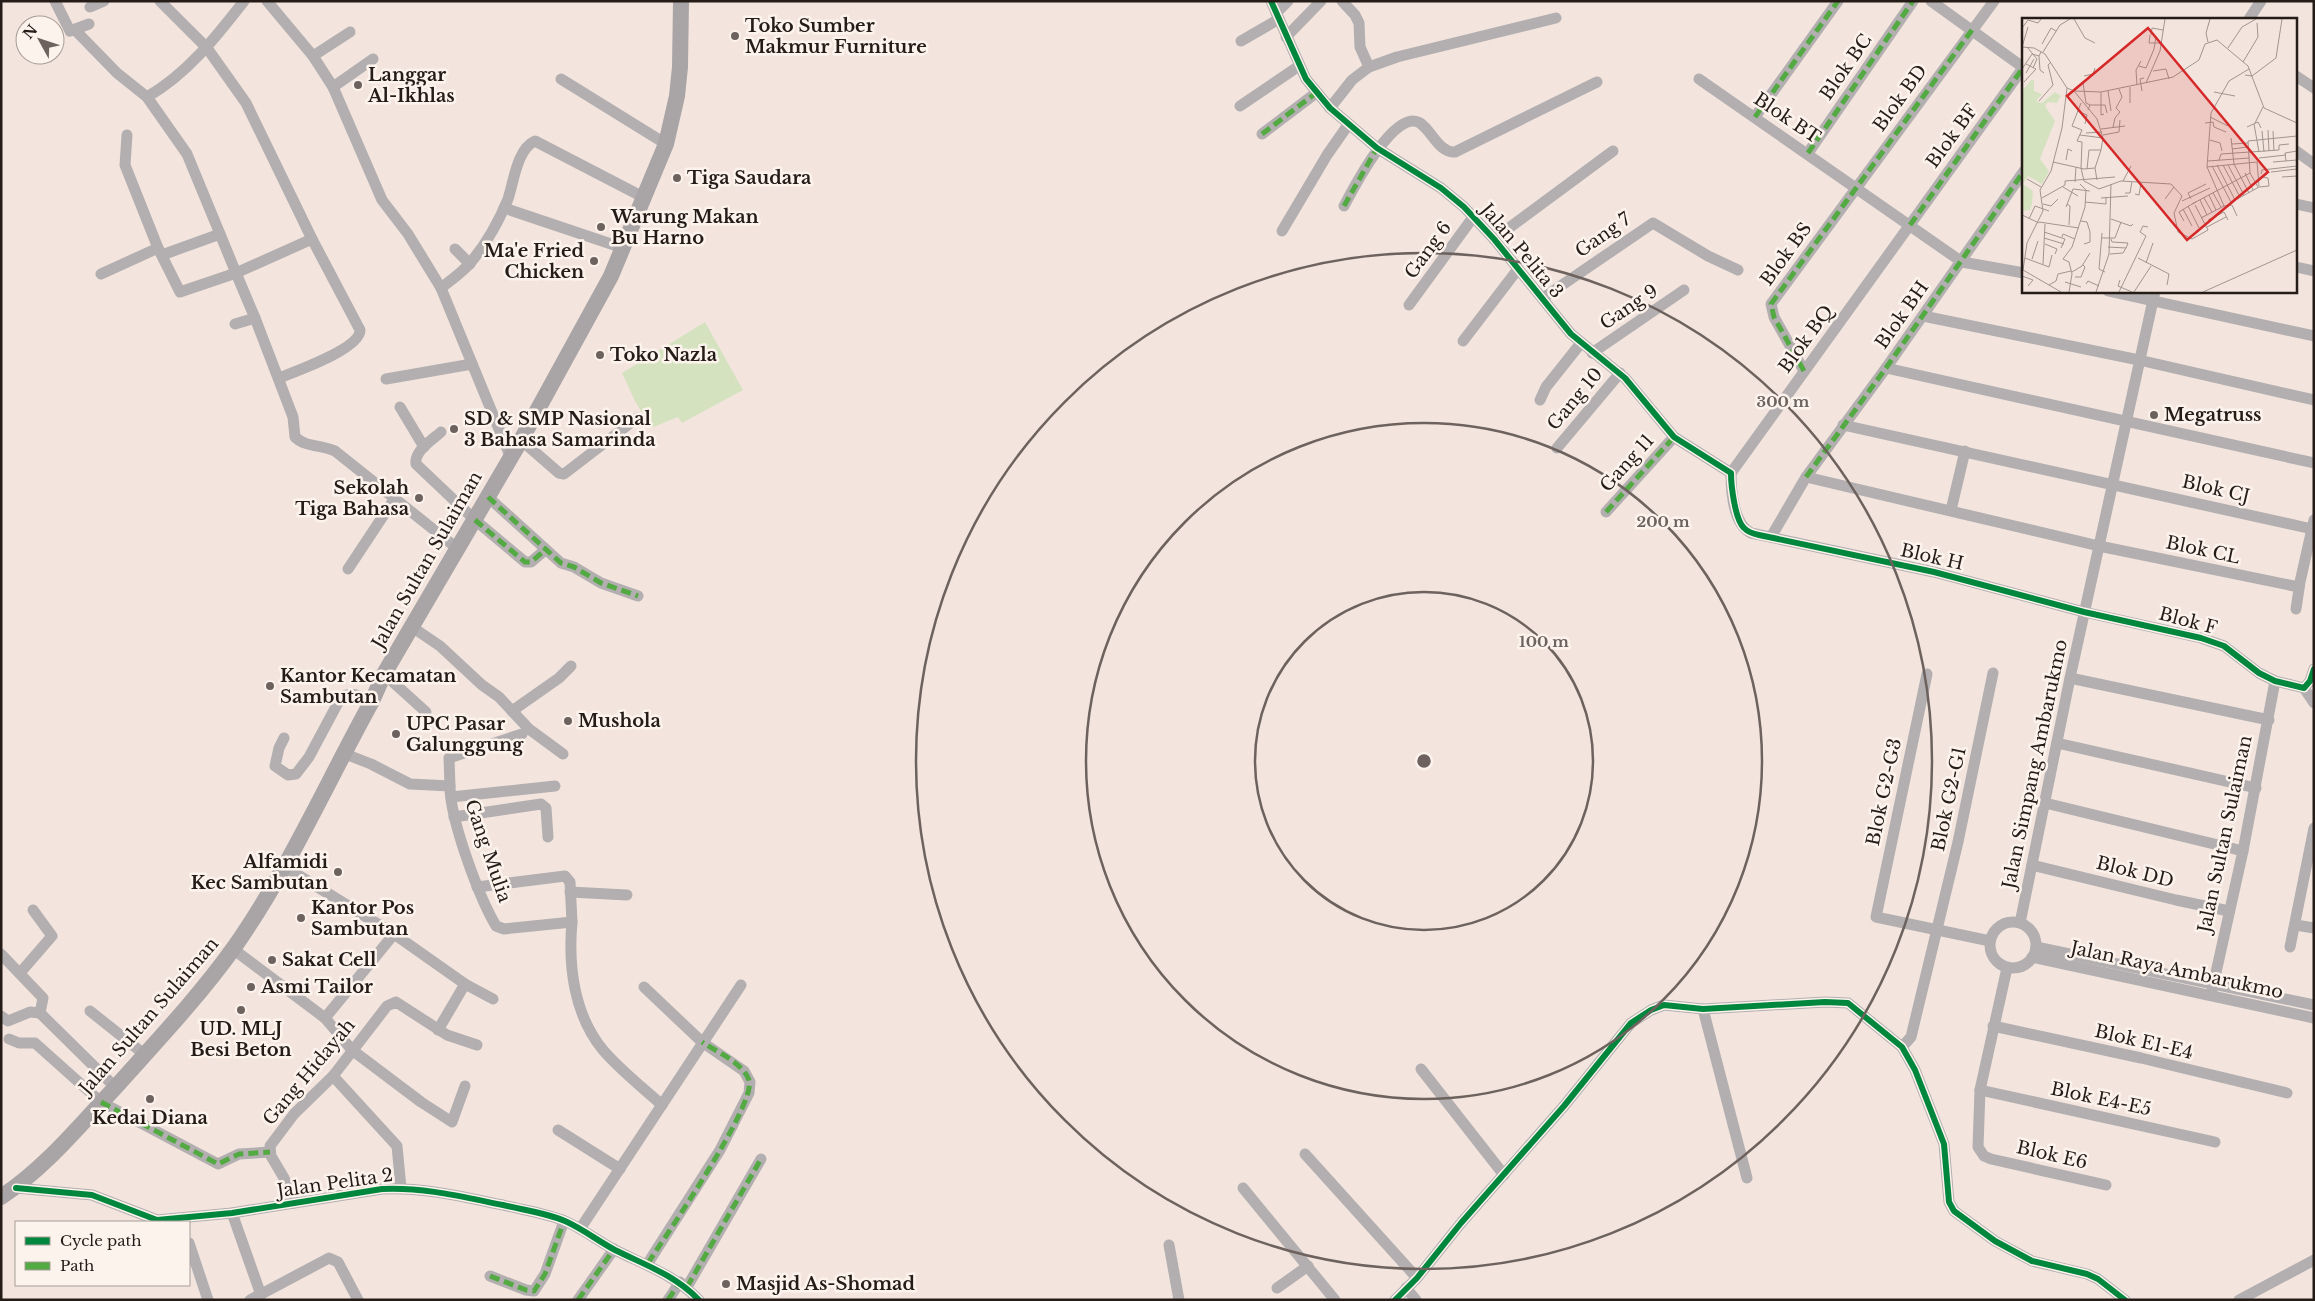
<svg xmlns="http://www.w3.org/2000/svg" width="2315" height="1301" viewBox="0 0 2315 1301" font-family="'Libre Baskerville',serif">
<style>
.green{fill:#d5e2c0}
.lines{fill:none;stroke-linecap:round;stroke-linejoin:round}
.minor{stroke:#b3afb0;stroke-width:11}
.secondary{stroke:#a9a4a5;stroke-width:16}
.quiet{stroke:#53a942;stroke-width:5;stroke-dasharray:10 5;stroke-linecap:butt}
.cycleway-casing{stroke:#fdf3ed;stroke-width:9}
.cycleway{stroke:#00873e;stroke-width:6}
.ring{fill:none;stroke:#6d625d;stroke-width:2.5}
.poi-dot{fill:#6d625d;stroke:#fdf3ed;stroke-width:2}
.labels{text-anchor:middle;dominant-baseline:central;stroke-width:5;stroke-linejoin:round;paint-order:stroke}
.poi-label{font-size:18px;font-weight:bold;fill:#251c18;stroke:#fdf3ed;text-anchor:start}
.street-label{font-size:18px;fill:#251c18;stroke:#fdf3ed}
.inset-road{fill:none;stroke:#a1958f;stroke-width:1}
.view{fill:#d62828;fill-opacity:0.15;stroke:#d62828;stroke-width:2.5}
.inset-edge{fill:none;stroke:#251c18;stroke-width:2.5}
.centre{fill:#6d625d;stroke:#fdf3ed;stroke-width:2.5}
.ring-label{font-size:15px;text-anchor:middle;font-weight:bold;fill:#6d625d;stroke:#fdf3ed;stroke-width:5;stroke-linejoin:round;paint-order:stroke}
</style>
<rect width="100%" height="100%" fill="#f3e5de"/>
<polygon class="green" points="705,322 743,390 682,423 678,417 651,428 635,401 622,373"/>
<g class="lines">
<g class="minor">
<polyline points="55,1 70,31 89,24"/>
<path d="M160,1L207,48L246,103L312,239L360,330C360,349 296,371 279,378"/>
<polyline points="267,1 313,56 333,87 382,200 408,234 441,288 510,456"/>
<polyline points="1271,1 1306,79 1330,108 1377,148 1441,188 1464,207 1494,239 1571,334 1625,378 1674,437 1731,473"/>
<polyline points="1342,1 1355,15 1359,23 1360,47 1369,67"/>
<polyline points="1931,1 2024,68"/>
<polyline points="90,7 104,1"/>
<polyline points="1276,13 1288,1"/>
<polyline points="2249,19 2261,1"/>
<path d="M75,30L117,73L147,97C187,74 216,37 244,1"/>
<polyline points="1286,37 1321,1"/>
<polyline points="1241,41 1279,19"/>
<polyline points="313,56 350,32"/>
<polyline points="2296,76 2314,88"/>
<polyline points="561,79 666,144"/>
<polyline points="1699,79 1962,262 2024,273"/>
<polyline points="333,87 373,59"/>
<polyline points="147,97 187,154 220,234"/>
<polyline points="1240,106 1299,66"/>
<polyline points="1330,108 1352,80 1369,67 1397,57 1556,18"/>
<polyline points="1755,117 1838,1"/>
<polyline points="1262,134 1316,93"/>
<polyline points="127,135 125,165 158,248"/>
<polyline points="2296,151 2314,164"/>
<polyline points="1808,153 1913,1"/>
<polyline points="2296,204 2314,208"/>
<path d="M1344,206C1353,189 1395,107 1420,123C1432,131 1439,153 1455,152L1597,82"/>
<polyline points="504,208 623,248"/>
<polyline points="1282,231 1327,155 1348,125"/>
<polyline points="1494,239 1613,151"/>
<polyline points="455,249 470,264"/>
<polyline points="162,255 220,234 236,273 312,239"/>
<polyline points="2296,267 2314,271"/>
<polyline points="101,274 158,248 180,292 236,273 255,318 235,324"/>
<path d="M441,288C451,280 463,272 471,262C486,244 499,221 508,199C514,181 517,149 535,141L643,197"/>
<polyline points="2108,291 2314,336"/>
<polyline points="1543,298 1653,223 1708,256 1738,270"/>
<polyline points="1409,305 1474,216"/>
<polyline points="1923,316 2139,360 2314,400"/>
<path d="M255,318L293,417L295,437C305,447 322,445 335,451L458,549"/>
<polyline points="1463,341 1518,269"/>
<polyline points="1592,353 1684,290"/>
<polyline points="1886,368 2314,463"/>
<polyline points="1804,371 1774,317 1771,304 1994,1"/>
<polyline points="386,379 472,364"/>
<polyline points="1540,400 1546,387 1581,343"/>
<polyline points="400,407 424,447"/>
<polyline points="1843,425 2312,529"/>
<path d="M441,432C432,440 414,451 416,464L475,520L525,562H531L545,550"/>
<polyline points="521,440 559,473 564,474 637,418"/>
<polyline points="1557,448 1620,373"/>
<path d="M1731,473C1731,490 1733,524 1751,533L1934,572L2084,612L2201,638L2224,646L2259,673L2275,681L2304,688L2310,681L2314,669"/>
<polyline points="1731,473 2023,68"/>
<polyline points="1806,477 2099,546 2299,587"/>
<polyline points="488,497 561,563 574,567 601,583 638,596"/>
<polyline points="1951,510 1965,451"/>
<polyline points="1606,512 1674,437"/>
<polyline points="1771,537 1806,477 1886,368 2024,171"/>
<polyline points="348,569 395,498"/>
<polyline points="2296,609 2300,582 2314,520"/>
<polyline points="412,627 440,646 482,685 499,697 529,729 563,754"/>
<polyline points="384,674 426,712"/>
<polyline points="1927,674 1876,917 1990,941"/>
<polyline points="2070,678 2269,720"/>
<polyline points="2304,688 2314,703"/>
<polyline points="512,711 559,678 571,666"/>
<path d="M284,738L279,748L275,766L288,775L296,774L309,757L340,699C350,689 361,697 372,701"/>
<polyline points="2057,743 2256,788"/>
<path d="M343,753L371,764L410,784L450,786C450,820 479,897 496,926L504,929L572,922C568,966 574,1015 603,1050C620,1070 642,1087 662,1105"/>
<polyline points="450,786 449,758 522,734"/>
<polyline points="451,797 555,786"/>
<polyline points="2045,803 2243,851"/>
<polyline points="454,817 541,804 546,808 548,837"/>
<polyline points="2032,865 2176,900 2229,911"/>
<polyline points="285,867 394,934 465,984 493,999"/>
<polyline points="477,887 565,876 570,882 572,922"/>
<polyline points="570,892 627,895"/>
<circle cx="2013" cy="945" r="23"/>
<polyline points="2020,923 2070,678 2155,291"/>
<polyline points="2296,925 2314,928"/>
<polyline points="2036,947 2314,1005"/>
<polyline points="2290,947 2314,828"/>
<polyline points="233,949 325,1018 352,1050 421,1102 452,1122 465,1086"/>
<polyline points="1,954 43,998 40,1013"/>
<polyline points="2032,957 2314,1018"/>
<polyline points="2007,968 1980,1090 1978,1147 1984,1156 1991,1159 2106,1185"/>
<polyline points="20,973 52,936 33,910"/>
<polyline points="644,987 702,1042 744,1071 750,1082 749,1093 720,1150 648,1263"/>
<polyline points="2211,995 2243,851 2275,681"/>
<polyline points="1703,1009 1747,1178"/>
<polyline points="90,1011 144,1054"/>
<polyline points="40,1013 115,1087"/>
<polyline points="1,1016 8,1021 30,1012 40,1013"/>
<polyline points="325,1018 394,934"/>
<polyline points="1993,1026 2141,1058 2287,1093"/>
<polyline points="438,1030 465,984"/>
<polyline points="9,1039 19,1043 35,1043 101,1102 218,1164 239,1154 270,1152"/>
<polyline points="1902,1047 1911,1037 1958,842 1993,673"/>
<polyline points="1421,1069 1504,1175"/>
<polyline points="333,1076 397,1146 401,1188"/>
<polyline points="1980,1090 2215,1142"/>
<polyline points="558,1130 620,1169"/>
<polyline points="1305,1154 1417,1278"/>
<path d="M16,1188L92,1195L157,1220L232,1213L382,1189C424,1187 463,1197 503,1205C523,1210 546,1213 565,1221C583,1229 598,1241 615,1250C645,1265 675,1275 699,1300"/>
<polyline points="1243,1188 1335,1300"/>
<polyline points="294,1203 284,1178 271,1156 270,1146 294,1114 333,1076 387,1006 396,1002 447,1035 477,1045"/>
<polyline points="232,1213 261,1295"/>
<polyline points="580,1229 741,985"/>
<polyline points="189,1243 208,1300"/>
<polyline points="1169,1245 1179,1300"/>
<polyline points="490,1276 526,1290 534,1291 545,1274 564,1221"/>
<polyline points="687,1287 761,1159"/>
<polyline points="1277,1288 1308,1266"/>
<polyline points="1406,1288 1416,1300"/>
<polyline points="250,1300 329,1258 338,1262 358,1300"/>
<polyline points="578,1300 614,1249"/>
<polyline points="668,1300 680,1282"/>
<polyline points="1395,1300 1417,1278 1461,1223 1564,1106 1631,1023 1651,1010 1664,1005 1703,1009 1825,1002 1848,1003 1902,1047 1915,1070 1944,1144 1949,1202 1954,1211 1995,1241 2032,1261 2087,1274 2098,1279 2125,1300"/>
<polyline points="2239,1300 2314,1260"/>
</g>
<path class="secondary" d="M1,1197C44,1169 78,1127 113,1090C154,1044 197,999 233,949C288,871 326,784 372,701L384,674L521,440L611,276L666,144L677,96L680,67L681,1"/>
<g class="quiet">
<polyline points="1755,117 1838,1"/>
<polyline points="1262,134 1316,93"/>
<polyline points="1808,153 1913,1"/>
<polyline points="1344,206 1377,148"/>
<polyline points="1910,225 2023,68"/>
<polyline points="1804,371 1774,317 1771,304 1972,30"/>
<polyline points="1806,477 1886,368 2024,171"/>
<polyline points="488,497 561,563 574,567 601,583 638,596"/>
<polyline points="1606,512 1674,437"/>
<polyline points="475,520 525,562 531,562 545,550"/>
<polyline points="101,1102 218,1164 239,1154 270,1152"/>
<path d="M648,1263C665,1237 757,1104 749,1080C742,1062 717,1052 702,1042"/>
<polyline points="490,1276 526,1290 534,1291 545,1274 564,1221"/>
<polyline points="687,1287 761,1159"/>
<polyline points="578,1300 614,1249"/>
<polyline points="668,1300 680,1282"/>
</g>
<g class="cycleway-casing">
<g id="cycleway">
<path d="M1271,1L1306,79L1330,108L1377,148L1441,188L1464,207L1494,239L1571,334L1625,378L1674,437L1731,473C1731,485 1735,520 1744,528C1748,532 1754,534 1759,535L1934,572L2084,612L2201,638L2224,646L2259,673L2275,681L2304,688L2310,681L2314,669"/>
<path d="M16,1188L92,1195L157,1220L232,1213L382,1189C424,1187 463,1197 503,1205C523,1210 546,1213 565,1221C583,1229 598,1241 615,1250C645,1265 675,1275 699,1300"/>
<polyline points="1395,1300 1417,1278 1461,1223 1564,1106 1631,1023 1651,1010 1664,1005 1703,1009 1825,1002 1848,1003 1902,1047 1915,1070 1944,1144 1949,1202 1954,1211 1995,1241 2032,1261 2087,1274 2098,1279 2125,1300"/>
</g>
</g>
<use href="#cycleway" class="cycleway"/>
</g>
<g class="ring">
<circle cx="1424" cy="761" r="169"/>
<circle cx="1424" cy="761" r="338"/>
<circle cx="1424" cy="761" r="508"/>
</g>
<g class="poi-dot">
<circle cx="735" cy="36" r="5"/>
<circle cx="358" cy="85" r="5"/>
<circle cx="677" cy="178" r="5"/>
<circle cx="601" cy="227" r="5"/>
<circle cx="594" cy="261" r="5"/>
<circle cx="600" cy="355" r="5"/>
<circle cx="2154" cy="415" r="5"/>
<circle cx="454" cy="429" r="5"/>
<circle cx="419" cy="498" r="5"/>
<circle cx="270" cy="686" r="5"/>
<circle cx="568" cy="721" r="5"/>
<circle cx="396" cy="734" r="5"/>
<circle cx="338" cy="872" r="5"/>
<circle cx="301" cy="918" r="5"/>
<circle cx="272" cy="960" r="5"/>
<circle cx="251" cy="987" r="5"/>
<circle cx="241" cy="1010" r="5"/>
<circle cx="150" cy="1099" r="5"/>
<circle cx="726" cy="1284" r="5"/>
</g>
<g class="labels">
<g class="poi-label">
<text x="745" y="26">Toko Sumber<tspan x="745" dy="21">Makmur Furniture</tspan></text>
<text x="368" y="75">Langgar<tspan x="368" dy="21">Al-Ikhlas</tspan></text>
<text x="687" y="178">Tiga Saudara</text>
<text x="611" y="217">Warung Makan<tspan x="611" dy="21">Bu Harno</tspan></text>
<text x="584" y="251" text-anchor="end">Ma'e Fried<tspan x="584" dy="21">Chicken</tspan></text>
<text x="610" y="355">Toko Nazla</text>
<text x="2164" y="415">Megatruss</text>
<text x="464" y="419">SD &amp; SMP Nasional<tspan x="464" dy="21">3 Bahasa Samarinda</tspan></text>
<text x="409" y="488" text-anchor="end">Sekolah<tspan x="409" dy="21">Tiga Bahasa</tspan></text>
<text x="280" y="676">Kantor Kecamatan<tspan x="280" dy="21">Sambutan</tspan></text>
<text x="578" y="721">Mushola</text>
<text x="406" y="724">UPC Pasar<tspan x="406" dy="21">Galunggung</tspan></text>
<text x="328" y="862" text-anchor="end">Alfamidi<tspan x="328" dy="21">Kec Sambutan</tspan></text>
<text x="311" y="908">Kantor Pos<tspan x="311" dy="21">Sambutan</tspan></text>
<text x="282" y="960">Sakat Cell</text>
<text x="261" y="987">Asmi Tailor</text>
<text x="241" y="1029" text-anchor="middle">UD. MLJ<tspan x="241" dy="21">Besi Beton</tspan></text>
<text x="150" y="1118" text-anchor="middle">Kedai Diana</text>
<text x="736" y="1284">Masjid As-Shomad</text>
</g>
<g class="street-label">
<text transform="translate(1846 67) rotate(-55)">Blok BC</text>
<text transform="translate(1900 98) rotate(-54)">Blok BD</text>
<text transform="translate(1787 118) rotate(34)">Blok BT</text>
<text transform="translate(1952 136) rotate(-54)">Blok BF</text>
<text transform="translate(1603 235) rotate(-35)">Gang 7</text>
<text transform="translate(1428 250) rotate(-54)">Gang 6</text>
<text transform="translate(1522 251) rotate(50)">Jalan Pelita 3</text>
<text transform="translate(1786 254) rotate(-54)">Blok BS</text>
<text transform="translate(1629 307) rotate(-34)">Gang 9</text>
<text transform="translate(1902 315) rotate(-55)">Blok BH</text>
<text transform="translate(1806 339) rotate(-54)">Blok BQ</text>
<text transform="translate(1575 399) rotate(-50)">Gang 10</text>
<text transform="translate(1627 463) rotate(-48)">Gang 11</text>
<text transform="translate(2216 489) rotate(13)">Blok CJ</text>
<text transform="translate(2203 550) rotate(12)">Blok CL</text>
<text transform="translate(1932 557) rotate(13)">Blok H</text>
<text transform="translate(427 560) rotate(-60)">Jalan Sultan Sulaiman</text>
<text transform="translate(2188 621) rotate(15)">Blok F</text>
<text transform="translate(2035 764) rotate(-78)">Jalan Simpang Ambarukmo</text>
<text transform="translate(1884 792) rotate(-78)">Blok G2-G3</text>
<text transform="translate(1949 799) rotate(-78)">Blok G2-G1</text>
<text transform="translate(2225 834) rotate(-78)">Jalan Sultan Sulaiman</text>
<text transform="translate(488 851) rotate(71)">Gang Mulia</text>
<text transform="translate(2135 872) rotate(14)">Blok DD</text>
<text transform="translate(2177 970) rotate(12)">Jalan Raya Ambarukmo</text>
<text transform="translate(149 1016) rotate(-49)">Jalan Sultan Sulaiman</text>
<text transform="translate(2144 1042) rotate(13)">Blok E1-E4</text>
<text transform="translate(309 1072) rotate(-50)">Gang Hidayah</text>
<text transform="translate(2101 1099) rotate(12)">Blok E4-E5</text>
<text transform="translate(2052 1155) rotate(13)">Blok E6</text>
<text transform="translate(335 1183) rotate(-8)">Jalan Pelita 2</text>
</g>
</g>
<g transform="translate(2022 18)">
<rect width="275" height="275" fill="#f3e5de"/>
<path d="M9,62H12V73L20,76L14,83L20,85L33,74L39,78L35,85L26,84L23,88L33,103L18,141L27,153L20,166L6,158L1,166L11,173L10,186L8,192L0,193V73Z" fill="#d5e2c0"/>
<path class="inset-road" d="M52,1L63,20L73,25M0,10L6,2L16,5L19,1M128,17L127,25H140M129,17L130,10L141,12M186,24L184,15L188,1M20,26L29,10L34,13M0,29L6,9M0,29L12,30L23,36L45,70L40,110L29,153L18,172L21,193L5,225L1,252L39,274M5,29L15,41L11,50M206,30L220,9L234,1M21,34L38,7L48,1M17,38L18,52L22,55M221,44L236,19L235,5M117,48L124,50L132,31L134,19L130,16M0,51L10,36L17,38L19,34M131,53L144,51L147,61M4,55L12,41M223,57L230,58L254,40L260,1M62,58L71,56L73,50M2,64L14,51L4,46M61,65L64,85L68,87M124,65L138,33L143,1M115,67L114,52L119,43M108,69V85M45,70L52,73L79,74L151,59L177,42L183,26L195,22L226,48L242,90L275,105M52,73L75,101L81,120L79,132H67L65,151M86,73L89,93M120,73L118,61L122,60M79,74V97L82,96M192,74L213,78M17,83L31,67L26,47L28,45M59,85L50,108L60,112L55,123L60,124L59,150L62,163L77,171L99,163L149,166L160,178L152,195L156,214L170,221L186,212L173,187M66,92L68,87H83L85,95M55,93L65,97L63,106M188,99L206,108M183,105L191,104L192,109L204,114M233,105L241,89M232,106L237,134M91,109L93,100L98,94L94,90L100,79L97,71M225,109L236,104L239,110M79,111L103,108M246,112L247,133M240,113L242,134M251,113L252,133M64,115L80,114M58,117L81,120M81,117L97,114L98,102M209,120L212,146L227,175M188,122L198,125L200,133M210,126L226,125M210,131L226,129M237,140L264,137M44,142L46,131L50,133M197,142L199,136L257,132V127L267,126M186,143L227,140M264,143L263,135L275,133M31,144L62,151L73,150M251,144L275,142M195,147L213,182M201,147L218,179M206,147L222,177M190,148L209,184M185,149L189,95L207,63L227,51M185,149L235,144L237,168M185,149L202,188M249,154L275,151M223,155L231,172M239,156L240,152L275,148M260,159L275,158M5,161L19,169M75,162L73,150L79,132M101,163L109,148M53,164L54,149M41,169L56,178M236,169L228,155L226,123L275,118M103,175H108L110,163M191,175L199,189M113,176L117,177L119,165M187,177L194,192M20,180L43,167V163L93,159M79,180L106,178M182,180L190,194M143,181L152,169M169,181L166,175L184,166M178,182L185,197M160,183L188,170M63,184L84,186V179M174,184L170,186L228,155M208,185L237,169L247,168L246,160L241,159M21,186L29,188L36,181M45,186L48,188L47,207M166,188L177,210M202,188L210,187L215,198M44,189L51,171L68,173M161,191L170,208M0,197L17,205M179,200L202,188M7,201L13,188L27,193M89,201L109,208L111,206M186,202L202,194L206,202M59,203L65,204L68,214V224L62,226M162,203L157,194L170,186M17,204L57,210M185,209L204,199M22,214L43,221L39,230M80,215L77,251L83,254M40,219L41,216L53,221M22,220L42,226M80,220H93L99,204M89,221L90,224L106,225M23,226L35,231L33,236M86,229L104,230L106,225M88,236L101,235L104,230M3,240L27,249L30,237M116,240L147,256L145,267M10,241L16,223M124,245L131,225M21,246L23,206M50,254L60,248L68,235M0,258L11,262L6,268M53,259H59L63,249L61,247M98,262L96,268L110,274M43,264L59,269M64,266L66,263L77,268M27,267L34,263L36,256L49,253M47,274L50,256L47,244L41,241L50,229L63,189L64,172L58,166M74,274L87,236L89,166M97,274L124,218L118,214L121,208L126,209M112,274L129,248M181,274L275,232"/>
<path class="view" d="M126,10L246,154L165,222L45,78Z"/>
<rect width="275" height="275" class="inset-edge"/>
</g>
<circle cx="1424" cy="761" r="8" class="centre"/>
<g class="ring-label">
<text x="1783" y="407">300 m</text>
<text x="1663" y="527">200 m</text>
<text x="1544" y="647">100 m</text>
</g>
<rect width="2315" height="1301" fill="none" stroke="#251c18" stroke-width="5"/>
<rect x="15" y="1221" width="175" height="65" fill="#fdf3ed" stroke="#a79d98"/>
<rect x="25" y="1237" width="25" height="8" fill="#00873e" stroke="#a79d98"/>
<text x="60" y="1246" font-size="15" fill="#251c18">Cycle path</text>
<rect x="25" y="1262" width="25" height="8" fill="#53a942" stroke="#a79d98"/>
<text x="60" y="1271" font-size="15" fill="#251c18">Path</text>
<g transform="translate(40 40) rotate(310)"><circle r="24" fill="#fdf3ed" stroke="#a79d98"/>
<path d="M0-4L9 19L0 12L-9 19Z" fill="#6d625d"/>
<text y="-8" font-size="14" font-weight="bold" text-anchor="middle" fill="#251c18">N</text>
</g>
</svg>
